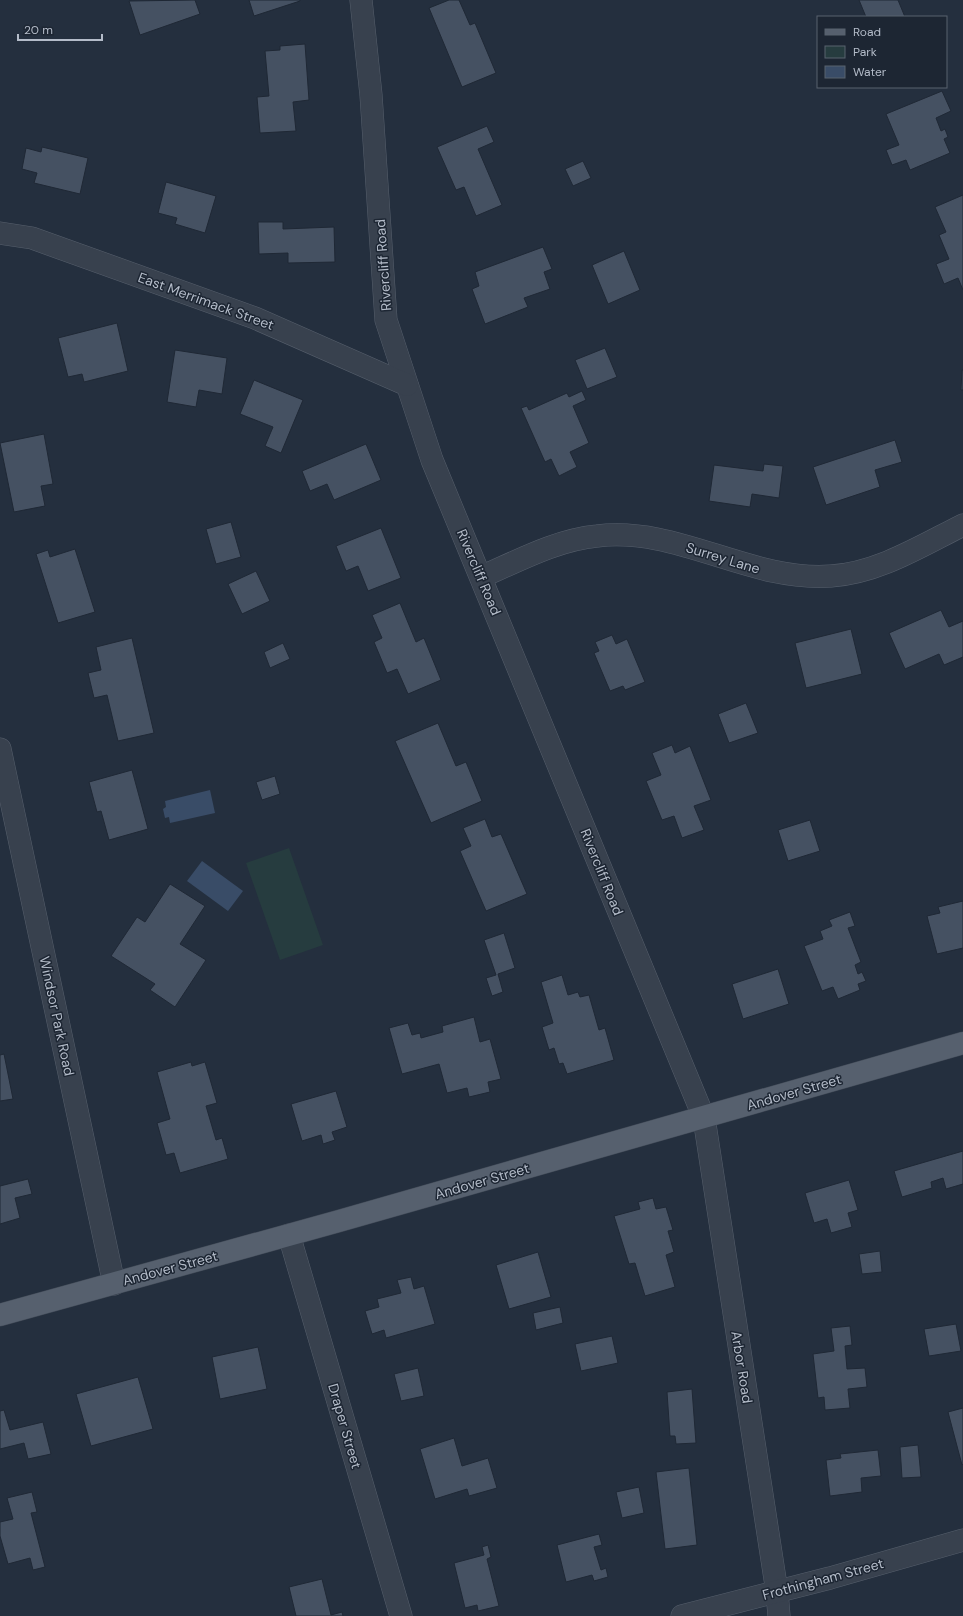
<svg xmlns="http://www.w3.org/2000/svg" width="963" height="1616" viewBox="0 0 963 1616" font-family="'DM Sans',sans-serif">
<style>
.green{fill:#263c3f}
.water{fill:#394c67}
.building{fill:#455162;stroke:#1f2835}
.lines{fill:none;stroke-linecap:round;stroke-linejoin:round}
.minor-casing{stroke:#565f6c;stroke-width:23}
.major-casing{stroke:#414a57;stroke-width:23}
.minor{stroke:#38414e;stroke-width:22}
.major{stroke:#56606e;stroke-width:22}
.labels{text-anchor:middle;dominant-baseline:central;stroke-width:3;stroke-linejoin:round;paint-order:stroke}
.street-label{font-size:14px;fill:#b4bcc9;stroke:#1d2633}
</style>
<rect width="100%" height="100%" fill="#242f3e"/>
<polygon class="green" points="289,848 323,945 280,960 246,863"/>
<g class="water">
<polygon points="210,790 215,813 170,823 169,817 165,818 163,809 166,807 165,801"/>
<polygon points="202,861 243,891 228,911 187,881"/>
</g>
<g class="building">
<polygon points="195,0 200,14 140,35 129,1"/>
<polygon points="249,0 300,0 300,1 254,16"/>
<polygon points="449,0 459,0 470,25 475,23 496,73 462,87 429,8"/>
<polygon points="859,0 898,0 905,17 866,17"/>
<polygon points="305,44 309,100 293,102 296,131 260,133 257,97 269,96 265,51 280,50 280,46"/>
<polygon points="942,91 951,111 936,118 941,131 945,129 948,137 944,139 950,153 910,170 906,160 892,165 886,150 899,145 886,114"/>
<polygon points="487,126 494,142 478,149 502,205 476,216 464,187 456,190 437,147"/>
<polygon points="42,147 88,158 80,194 34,183 37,173 22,169 26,148 41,152"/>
<polygon points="583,161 591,178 573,186 565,169"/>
<polygon points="166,182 216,196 205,233 175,224 177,218 158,213"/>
<polygon points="963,195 963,290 958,278 944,284 936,264 949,259 939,235 946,232 935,207"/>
<polygon points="258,222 283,222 283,229 334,227 335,262 288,263 288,253 259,254"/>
<polygon points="543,247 552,269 544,272 550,289 524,298 528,307 485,324 472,289 479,286 475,272"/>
<polygon points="624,251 640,290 608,304 592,265"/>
<polygon points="117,323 128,371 84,382 82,374 68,377 58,338"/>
<polygon points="605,348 617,377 587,389 575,360"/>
<polygon points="175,350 227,358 222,394 199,390 196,407 167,402"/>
<polygon points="962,370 963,370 963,390 961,390"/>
<polygon points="254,380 303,400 281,453 265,446 273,427 240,414"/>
<polygon points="582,391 586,400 573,406 589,443 570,452 577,467 559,476 551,459 545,462 521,408 527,406 529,410 567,393 569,397"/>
<polygon points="44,434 53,484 41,486 45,506 14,512 0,443"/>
<polygon points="895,440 902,462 875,470 880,487 826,505 813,467"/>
<polygon points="366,444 381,480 334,500 327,484 310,491 302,471"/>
<polygon points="764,464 783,466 779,498 752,494 750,507 709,501 714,465 763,471"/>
<polygon points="231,522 241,557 216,564 206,529"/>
<polygon points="381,528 401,578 368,591 358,566 346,571 336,546"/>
<polygon points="75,549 95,612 58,623 36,554 48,550 50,557"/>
<polygon points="256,571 270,601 242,614 228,584"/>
<polygon points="400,603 416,642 424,638 441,680 408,694 397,669 387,673 374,642 382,638 372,615"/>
<polygon points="941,610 949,627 963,621 963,657 944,665 939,654 905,669 889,633"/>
<polygon points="851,629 862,674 806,688 795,643"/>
<polygon points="612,635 616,644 627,639 645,682 625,690 623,686 610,691 594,653 599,651 595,642"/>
<polygon points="132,638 154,733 118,741 107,695 94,698 88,673 101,670 96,647"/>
<polygon points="283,643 290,659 270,668 264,652"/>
<polygon points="746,703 758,733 729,743 718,714"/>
<polygon points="438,723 456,766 466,762 482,801 431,823 395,741"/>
<polygon points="672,745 675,753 690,746 711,800 694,806 704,830 682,838 674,816 662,820 646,781 661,775 652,753"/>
<polygon points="132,770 148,829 109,840 101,811 97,812 89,782"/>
<polygon points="275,776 280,794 262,800 256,782"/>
<polygon points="485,819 492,837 501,834 527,894 486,911 460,851 471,846 463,828"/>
<polygon points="810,820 820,851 788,861 778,830"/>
<polygon points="170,884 205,906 180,944 206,960 175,1007 150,990 155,984 111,956 137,917 145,922"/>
<polygon points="963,901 963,948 937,954 927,916 940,913 938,907"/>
<polygon points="850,912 855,926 848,928 861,962 855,965 858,974 862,972 866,981 858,984 860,990 838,999 833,987 822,991 804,946 823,939 820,931 832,926 829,920"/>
<polygon points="504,933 515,968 498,974 503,992 492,996 486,978 496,975 484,940"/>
<polygon points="778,969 789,1004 743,1019 732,984"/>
<polygon points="562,975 568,995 578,992 580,997 589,995 599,1030 605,1028 614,1060 567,1074 563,1063 559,1064 554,1048 549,1050 542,1027 553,1023 541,982"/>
<polygon points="474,1017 480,1042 490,1039 501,1079 488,1082 490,1092 469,1097 467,1088 447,1093 439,1064 402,1074 389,1028 408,1023 412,1035 420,1033 421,1038 443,1032 442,1026"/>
<polygon points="4,1054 13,1099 0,1101 0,1055"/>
<polygon points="191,1062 192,1066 205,1062 217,1103 206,1106 216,1140 222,1138 228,1159 180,1173 174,1153 166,1155 157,1123 170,1119 157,1072"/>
<polygon points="336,1091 347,1127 332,1132 335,1140 323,1144 321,1135 302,1141 291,1104"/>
<polygon points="963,1151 963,1184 946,1189 943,1178 931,1182 932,1188 902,1197 894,1171"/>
<polygon points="28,1179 32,1194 15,1198 20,1218 0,1224 0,1186"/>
<polygon points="849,1180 858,1210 848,1213 852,1227 831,1233 827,1219 814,1223 805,1193"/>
<polygon points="653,1198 656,1209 666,1207 673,1230 668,1231 674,1252 666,1255 675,1287 645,1296 635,1263 629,1264 614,1216 640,1209 638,1202"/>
<polygon points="880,1251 882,1272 862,1274 859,1254"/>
<polygon points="538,1252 551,1297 509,1309 496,1265"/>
<polygon points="411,1277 414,1289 424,1286 435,1324 386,1338 384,1330 372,1334 365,1311 379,1307 377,1299 401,1293 397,1280"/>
<polygon points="560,1307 563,1323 536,1330 533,1313"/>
<polygon points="956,1324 961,1351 929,1356 924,1329"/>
<polygon points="850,1326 852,1345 845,1346 847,1369 865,1368 867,1387 848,1389 850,1408 825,1410 824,1397 818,1398 813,1354 834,1351 831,1328"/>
<polygon points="612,1336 618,1363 581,1371 575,1344"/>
<polygon points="258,1347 267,1389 220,1399 212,1357"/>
<polygon points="418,1368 424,1396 401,1401 394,1374"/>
<polygon points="138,1377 153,1429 91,1446 76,1394"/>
<polygon points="692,1389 696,1443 676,1444 675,1436 670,1436 667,1392"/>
<polygon points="963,1408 963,1464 962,1465 948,1412"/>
<polygon points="4,1410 10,1430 43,1422 51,1454 28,1459 24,1443 0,1449 0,1411"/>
<polygon points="454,1438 462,1466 488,1458 497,1488 469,1496 467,1489 435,1499 420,1449"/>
<polygon points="918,1445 921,1477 902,1478 900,1447"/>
<polygon points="878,1450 881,1476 861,1478 862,1492 830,1496 826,1460 841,1458 840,1454"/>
<polygon points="689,1468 697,1545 665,1549 656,1472"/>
<polygon points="639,1487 644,1513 622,1518 616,1492"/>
<polygon points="32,1492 37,1512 31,1513 45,1567 33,1570 30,1558 8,1564 0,1536 0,1522 13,1519 7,1498"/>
<polygon points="599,1534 602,1545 594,1547 601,1570 606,1568 608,1577 594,1581 592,1575 566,1582 557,1545"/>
<polygon points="488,1545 491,1557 487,1559 499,1606 478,1611 477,1605 465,1608 454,1563 484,1555 482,1547"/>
<polygon points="322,1579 331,1615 342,1612 343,1616 296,1616 289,1587"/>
</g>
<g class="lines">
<g class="minor-casing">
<g id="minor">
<polyline points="361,0 371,95 386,320 432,460 704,1118 777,1592 779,1616"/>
<polyline points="0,233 32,238 255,318 407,385"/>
<path d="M481,577C518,561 556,540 597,536C678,526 750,582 831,576C878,573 921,546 963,525"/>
<polyline points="0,749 114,1284"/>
<polyline points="289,1235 401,1616"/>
<polyline points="682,1616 830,1578 963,1540"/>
</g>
</g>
<g class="major-casing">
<polyline id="major" points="0,1315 339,1221 963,1043"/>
</g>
<use href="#minor" class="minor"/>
<use href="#major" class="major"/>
</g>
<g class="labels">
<g class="street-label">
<text transform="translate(383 265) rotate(-94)">Rivercliff Road</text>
<text transform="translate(206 301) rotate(20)">East Merrimack Street</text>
<text transform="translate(723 558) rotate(17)">Surrey Lane</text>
<text transform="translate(479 572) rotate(67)">Rivercliff Road</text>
<text transform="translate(602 872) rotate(68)">Rivercliff Road</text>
<text transform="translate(57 1016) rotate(78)">Windsor Park Road</text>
<text transform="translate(794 1092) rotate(-16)">Andover Street</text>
<text transform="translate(482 1181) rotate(-16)">Andover Street</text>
<text transform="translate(170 1268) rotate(-15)">Andover Street</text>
<text transform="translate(742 1367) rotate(81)">Arbor Road</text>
<text transform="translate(345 1426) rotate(74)">Draper Street</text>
<text transform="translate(823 1579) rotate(-15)">Frothingham Street</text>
</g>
</g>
<rect x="817" y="16" width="130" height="72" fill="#1d2633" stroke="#59626f"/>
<rect x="825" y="29" width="20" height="6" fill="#56606e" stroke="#59626f"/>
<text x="853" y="36" font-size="12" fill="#b4bcc9">Road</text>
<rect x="825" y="46" width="20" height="12" fill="#263c3f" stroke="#59626f"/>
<text x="853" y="56" font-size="12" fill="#b4bcc9">Park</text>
<rect x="825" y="66" width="20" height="12" fill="#394c67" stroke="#59626f"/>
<text x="853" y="76" font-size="12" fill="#b4bcc9">Water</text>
<path d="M18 34v6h84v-6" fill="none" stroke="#b4bcc9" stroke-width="2"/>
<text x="24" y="34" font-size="12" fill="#b4bcc9" stroke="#1d2633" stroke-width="3" paint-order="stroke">20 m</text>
</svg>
